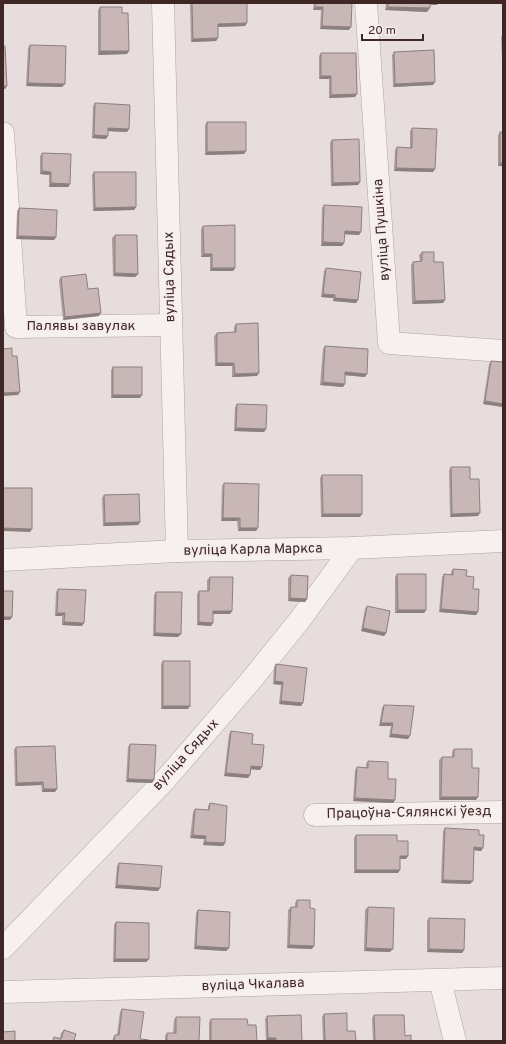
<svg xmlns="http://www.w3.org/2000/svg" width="506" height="1044" viewBox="0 0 506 1044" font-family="Overpass,sans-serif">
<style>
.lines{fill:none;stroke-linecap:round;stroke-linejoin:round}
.minor-casing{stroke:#b1a3a1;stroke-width:23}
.minor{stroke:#f6f0ef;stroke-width:22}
.wall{fill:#ac9d9d}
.shaded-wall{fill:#8c807f}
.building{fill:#c8b7b6;stroke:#8c807f}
.labels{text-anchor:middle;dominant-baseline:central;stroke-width:3;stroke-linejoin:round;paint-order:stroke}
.street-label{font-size:14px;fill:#3f2725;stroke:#f5ecec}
</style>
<rect width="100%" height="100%" fill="#e7dddc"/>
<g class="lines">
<g class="minor-casing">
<g id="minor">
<polyline points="163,3 177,551"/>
<polyline points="366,3 389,343 503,351"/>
<polyline points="3,133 16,327 171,325"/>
<polyline points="3,560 177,551 352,548 503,541"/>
<polyline points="315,815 503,812"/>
<polyline points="3,948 165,780 248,684 299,621 352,548"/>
<polyline points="440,980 455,1041"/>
<polyline points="3,992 503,978"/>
</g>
</g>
<use href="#minor" class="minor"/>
</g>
<g class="wall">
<polygon points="192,3 247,3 245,26 218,27 218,38 216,41 191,42 190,5"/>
<polygon points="314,3 352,3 349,30 320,29 321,10 313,10"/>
<polygon points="386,3 438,3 437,5 430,5 427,12 385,10"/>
<polygon points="100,7 122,13 127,54 98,55 98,10"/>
<polygon points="503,34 503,81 501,37"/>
<polygon points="30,45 62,87 26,86 28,48"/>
<polygon points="394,52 433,85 393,87 392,55"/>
<polygon points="321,53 355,97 329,98 329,79 319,79 319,56"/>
<polygon points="95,103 127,132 108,131 106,139 92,138 93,106"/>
<polygon points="207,122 246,151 244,154 205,155 205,125"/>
<polygon points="412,128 433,172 394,171 395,150 397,147 410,148 410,131"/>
<polygon points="500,132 503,132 503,166 498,166 498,135"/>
<polygon points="332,140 360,182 358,185 331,186 330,143"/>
<polygon points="42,153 70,184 68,187 49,187 49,175 40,174 40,156"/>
<polygon points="94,172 136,207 134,210 93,211 92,175"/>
<polygon points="324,205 359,235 344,234 344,243 342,246 321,246 322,208"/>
<polygon points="19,208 56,237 54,240 16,239 17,211"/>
<polygon points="203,226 235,268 233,271 210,271 210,257 201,257 201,229"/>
<polygon points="115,235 138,274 135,277 113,276 112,238"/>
<polygon points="422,252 434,262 445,300 443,303 412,304 411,265 413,262 420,261 419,255"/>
<polygon points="326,268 358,300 356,303 333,301 333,298 321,297 324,271"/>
<polygon points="61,277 88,289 99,316 63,320 59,280"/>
<polygon points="236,324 257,376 232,377 232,366 215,366 214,336 217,333 234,332 234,327"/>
<polygon points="325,346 365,377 345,375 343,387 320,385 323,349"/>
<polygon points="491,361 503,407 483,404 489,364"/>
<polygon points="113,367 140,398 111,398 111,370"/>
<polygon points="237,404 266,429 264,432 234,431 235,407"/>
<polygon points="451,467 470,479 478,516 450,517 449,470"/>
<polygon points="322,475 360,517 321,517 320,478"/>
<polygon points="224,483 256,531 238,531 237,521 221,521 222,486"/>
<polygon points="104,495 140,522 138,525 103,526 102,498"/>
<polygon points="453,569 473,589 478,612 476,615 439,612 442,577 444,574 451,574 451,572"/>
<polygon points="397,574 426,610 424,613 395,613 395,577"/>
<polygon points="291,575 307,599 305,602 288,601 288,578"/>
<polygon points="210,577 232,611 230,614 213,614 211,626 197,625 197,594 199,591 207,591 207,580"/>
<polygon points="58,589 82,626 62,625 62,616 55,616 56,592"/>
<polygon points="156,592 178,637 153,636 154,595"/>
<polygon points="367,606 386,633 384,636 361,631 365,609"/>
<polygon points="163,661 188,709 161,709 161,664"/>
<polygon points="276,664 301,706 279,704 281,685 273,684 274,667"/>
<polygon points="384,705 408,739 389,737 391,726 379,726 382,708"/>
<polygon points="231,731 252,744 260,770 251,769 250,775 248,778 224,776 229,734"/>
<polygon points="130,744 154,780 152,783 126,782 128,747"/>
<polygon points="16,747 55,792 42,792 41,785 15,786 14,750"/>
<polygon points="454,749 472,768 476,800 439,800 439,760 442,757 452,757 452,752"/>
<polygon points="503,756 503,800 502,800"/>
<polygon points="368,761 395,800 393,803 353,801 355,770 357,767 366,768 366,764"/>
<polygon points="210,803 225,843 223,846 203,845 204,839 190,838 193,812 195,809 208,810 208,806"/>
<polygon points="445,828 479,835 483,848 481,851 474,850 470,884 441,883 443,831"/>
<polygon points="356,835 397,841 406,859 400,859 398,873 354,873 354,838"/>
<polygon points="119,863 158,891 115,888 117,866"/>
<polygon points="297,900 310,908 312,949 287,948 288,910 291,907 295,907 295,903"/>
<polygon points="368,907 390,952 364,951 365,910"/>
<polygon points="198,910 229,948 226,951 194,949 196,913"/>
<polygon points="429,918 464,950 462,953 427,952 427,921"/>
<polygon points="116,922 149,959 146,962 113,962 114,925"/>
<polygon points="122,1009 140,1039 149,1041 112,1041 113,1038 115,1035 117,1035 120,1012"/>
<polygon points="324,1014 347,1031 356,1041 323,1041 322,1017"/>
<polygon points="374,1015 405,1036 411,1041 373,1041 372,1018"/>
<polygon points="267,1016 302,1041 266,1041 265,1019"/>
<polygon points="176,1017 199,1041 165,1041 165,1036 167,1033 173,1033 174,1020"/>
<polygon points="211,1019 248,1025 257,1041 209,1041 209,1022"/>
<polygon points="64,1030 74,1040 79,1041 52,1041 54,1037 60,1038 61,1033"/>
</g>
<g class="shaded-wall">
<polygon points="429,3 438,3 437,5 428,5"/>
<polygon points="315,7 323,7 321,10 313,10"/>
<polygon points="388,7 430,8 427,12 385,10"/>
<polygon points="247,23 245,26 216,27 218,24"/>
<polygon points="322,26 351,27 349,30 320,29"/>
<polygon points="218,38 216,41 191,42 193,39"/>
<polygon points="100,51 129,51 127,54 98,55"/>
<polygon points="321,76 331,76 329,79 319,79"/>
<polygon points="435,82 433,85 393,87 395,84"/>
<polygon points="28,83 65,84 62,87 26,86"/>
<polygon points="3,86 7,86 5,89 3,89"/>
<polygon points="357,94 355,97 329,98 331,95"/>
<polygon points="108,128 129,129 127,132 106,131"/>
<polygon points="94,135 108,136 106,139 92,138"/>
<polygon points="246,151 244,154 205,155 207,152"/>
<polygon points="500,163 503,163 503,166 498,166"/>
<polygon points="396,168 435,169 433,172 394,171"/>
<polygon points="42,171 51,172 49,175 40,174"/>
<polygon points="360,182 358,185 331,186 333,183"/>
<polygon points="51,183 70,184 68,187 49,187"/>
<polygon points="136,207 134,210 93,211 95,208"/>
<polygon points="345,231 361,232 359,235 342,234"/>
<polygon points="18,236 56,237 54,240 16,239"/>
<polygon points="323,242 344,243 342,246 321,246"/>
<polygon points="204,254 212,254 210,257 201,257"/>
<polygon points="212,268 235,268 233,271 210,271"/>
<polygon points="115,273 138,274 135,277 113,276"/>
<polygon points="323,294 335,295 333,298 321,297"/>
<polygon points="335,298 358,300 356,303 333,301"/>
<polygon points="445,300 443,303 412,304 415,301"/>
<polygon points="101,313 99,316 63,320 65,317"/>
<polygon points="217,363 234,363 232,366 215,366"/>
<polygon points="345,372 367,374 365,377 343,375"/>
<polygon points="259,373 257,376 232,377 235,374"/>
<polygon points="323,382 345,384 343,387 320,385"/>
<polygon points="20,392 18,395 3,396 3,393"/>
<polygon points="113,395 142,395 140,398 111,398"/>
<polygon points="485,401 503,404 503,407 483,404"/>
<polygon points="236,428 266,429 264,432 234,431"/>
<polygon points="480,513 478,516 450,517 452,514"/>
<polygon points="323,514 362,514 360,517 321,517"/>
<polygon points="223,518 240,518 237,521 221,521"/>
<polygon points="140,522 138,525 103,526 105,523"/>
<polygon points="3,528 32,529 30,532 3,531"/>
<polygon points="240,528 258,528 256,531 238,531"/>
<polygon points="290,598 307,599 305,602 288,601"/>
<polygon points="441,609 478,612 476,615 439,612"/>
<polygon points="398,610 426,610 424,613 395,613"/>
<polygon points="213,611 232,611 230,614 211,614"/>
<polygon points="57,613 65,613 62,616 55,616"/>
<polygon points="3,617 12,617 10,620 3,620"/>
<polygon points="64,622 84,623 82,626 62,625"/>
<polygon points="199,622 213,623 211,626 197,625"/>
<polygon points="363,628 386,633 384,636 361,631"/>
<polygon points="155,633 181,634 178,637 153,636"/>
<polygon points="275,681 283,682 281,685 273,684"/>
<polygon points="281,701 303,703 301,706 279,704"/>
<polygon points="163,706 190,706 188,709 161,709"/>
<polygon points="381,723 393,723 391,726 379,726"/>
<polygon points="391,734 410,736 408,739 389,737"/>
<polygon points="251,766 262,767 260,770 249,769"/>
<polygon points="226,773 250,775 248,778 224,776"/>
<polygon points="128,779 154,780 152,783 126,782"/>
<polygon points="43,782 41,785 15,786 17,783"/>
<polygon points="44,789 57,789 55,792 42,792"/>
<polygon points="441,797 478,797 476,800 439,800"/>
<polygon points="355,798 395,800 393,803 353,801"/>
<polygon points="193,835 206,836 204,839 190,838"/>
<polygon points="205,842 225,843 223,846 203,845"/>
<polygon points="474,847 483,848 481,851 472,850"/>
<polygon points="400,856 408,856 406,859 398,859"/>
<polygon points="356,870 400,870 398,873 354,873"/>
<polygon points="443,880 473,881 470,884 441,883"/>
<polygon points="117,885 160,888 158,891 115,888"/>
<polygon points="289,945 314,946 312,949 287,948"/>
<polygon points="196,946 229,948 226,951 194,949"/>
<polygon points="366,948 393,949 390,952 364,951"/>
<polygon points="429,949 464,950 462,953 427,952"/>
<polygon points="115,959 149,959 146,962 113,962"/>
<polygon points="268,1038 276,1038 274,1041 266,1041"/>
</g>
<g class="building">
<polygon points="192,3 247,3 247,23 218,24 218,38 193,39"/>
<polygon points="315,3 352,3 351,27 322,26 323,7 315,7"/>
<polygon points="388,3 430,3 430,8 388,7"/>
<polygon points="100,7 122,7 122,13 128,13 129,51 100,51"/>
<polygon points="30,45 66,46 65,84 28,83"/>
<polygon points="3,46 5,46 7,86 3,86"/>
<polygon points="434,50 435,82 395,84 394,52"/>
<polygon points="321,53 356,53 357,94 331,95 331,76 321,76"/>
<polygon points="95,103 130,105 129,129 108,128 108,136 94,135"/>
<polygon points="207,122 246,122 246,151 207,152"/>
<polygon points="412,128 437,129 435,169 396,168 397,147 412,148"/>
<rect x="500" y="132" width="3" height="31"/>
<polygon points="359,139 360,182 333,183 332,140"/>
<polygon points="42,153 71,154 70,184 51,183 51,172 42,171"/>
<polygon points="94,172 136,172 136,207 95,208"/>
<polygon points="324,205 362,207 361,232 345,231 344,243 323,242"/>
<polygon points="19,208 57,210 56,237 18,236"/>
<polygon points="235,225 235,268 212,268 212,254 204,254 203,226"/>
<polygon points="115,235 137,235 138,274 115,273"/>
<polygon points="422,252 434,252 434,262 443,262 445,300 415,301 413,262 422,261"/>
<polygon points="326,268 361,272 358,300 335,298 335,295 323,294"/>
<polygon points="86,274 88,289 98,288 101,313 65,317 61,277"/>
<polygon points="258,323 259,373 235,374 234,363 217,363 217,333 236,332 236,324"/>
<polygon points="325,346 368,349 367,374 345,372 345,384 323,382"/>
<polygon points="12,348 12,356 17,356 20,392 3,393 3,349"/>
<polygon points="491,361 503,362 503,404 485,401"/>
<rect x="113" y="367" width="29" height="28"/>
<polygon points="237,404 267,405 266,429 236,428"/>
<polygon points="451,467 470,467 470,479 479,479 480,513 452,514"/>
<polygon points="322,475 362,475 362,514 323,514"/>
<polygon points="224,483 259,484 258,528 240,528 240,518 223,518"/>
<polygon points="3,488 32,488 32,529 3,528"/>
<polygon points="139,494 140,522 105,523 104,495"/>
<polygon points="453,569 467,570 466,576 474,577 473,589 479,589 478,612 441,609 444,574 453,575"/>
<polygon points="397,574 426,574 426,610 398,610"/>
<polygon points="291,575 308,576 307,599 290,598"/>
<polygon points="210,577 233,577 232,611 213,611 213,623 199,622 199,591 209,591"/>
<polygon points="58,589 86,590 84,623 64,622 65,613 57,613"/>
<polygon points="3,591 13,591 12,617 3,617"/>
<polygon points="156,592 182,592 181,634 155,633"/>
<polygon points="367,606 390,611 386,633 363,628"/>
<rect x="163" y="661" width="27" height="45"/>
<polygon points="276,664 307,668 303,703 281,701 283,682 275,681"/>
<polygon points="384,705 414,706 410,736 391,734 393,723 381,723"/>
<polygon points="231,731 253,734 252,744 264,745 262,767 251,766 250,775 226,773"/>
<polygon points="130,744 156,745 154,780 128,779"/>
<polygon points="55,746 57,789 44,789 43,782 17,783 16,747"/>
<polygon points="454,749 472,749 472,768 479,768 478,797 441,797 442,757 454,757"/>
<polygon points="368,761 388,762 388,779 396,779 395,800 355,798 357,767 368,768"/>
<polygon points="210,803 227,806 225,843 205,842 206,836 193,835 195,809 209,810"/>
<polygon points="445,828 479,830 479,835 484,835 483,848 474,847 473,881 443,880"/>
<polygon points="356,835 397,835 397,841 408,841 408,856 400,856 400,870 356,870"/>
<polygon points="119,863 162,866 160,888 117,885"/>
<polygon points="297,900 310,900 310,908 315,909 314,946 289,945 291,907 297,907"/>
<polygon points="368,907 394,908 393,949 366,948"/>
<polygon points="198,910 230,912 229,948 196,946"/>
<polygon points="429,918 465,919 464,950 429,949"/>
<polygon points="116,922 149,923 149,959 115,959"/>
<polygon points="122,1009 144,1012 140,1039 149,1040 149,1041 114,1041 115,1035 119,1035"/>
<polygon points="347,1013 347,1031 355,1031 356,1041 325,1041 324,1014"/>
<polygon points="301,1015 302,1041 276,1041 276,1038 268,1038 267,1016"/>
<polygon points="374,1015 404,1015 405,1036 411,1035 411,1041 375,1041"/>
<polygon points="176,1017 200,1017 199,1041 167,1041 167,1033 176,1033"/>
<polygon points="211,1019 247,1019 248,1025 256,1025 257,1041 211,1041"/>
<polygon points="64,1030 76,1034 74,1040 79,1041 53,1041 54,1037 61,1039"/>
<polygon points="15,1031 15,1041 3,1041 3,1032"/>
</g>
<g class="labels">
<g class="street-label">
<text transform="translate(382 230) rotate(-94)">вуліца Пушкіна</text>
<text transform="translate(170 277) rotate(-91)">вуліца Сядых</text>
<text x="81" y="326">Палявы завулак</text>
<text transform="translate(253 550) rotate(-1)">вуліца Карла Маркса</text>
<text transform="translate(186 755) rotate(-48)">вуліца Сядых</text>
<text transform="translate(409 813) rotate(-1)">Працоўна-Сялянскі ўезд</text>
<text transform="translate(253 985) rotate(-2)">вуліца Чкалава</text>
</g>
</g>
<rect width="506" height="1044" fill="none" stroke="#3f2725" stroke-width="8"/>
<path d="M362 34v6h61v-6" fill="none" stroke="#3f2725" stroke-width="2"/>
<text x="368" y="34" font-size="12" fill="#3f2725" stroke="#f5ecec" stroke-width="3" paint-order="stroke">20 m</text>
</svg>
